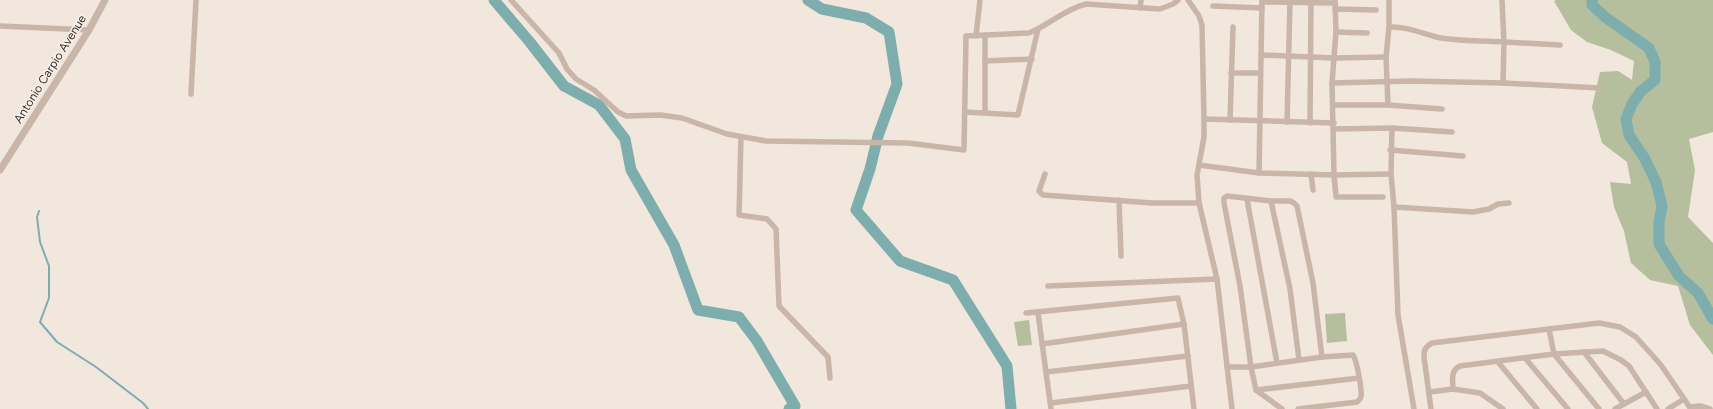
<svg xmlns="http://www.w3.org/2000/svg" width="1713" height="409" viewBox="0 0 1713 409" font-family="Figtree,sans-serif">
<style>
.green{fill:#b5bf9d}
.lines{fill:none;stroke-linecap:round;stroke-linejoin:round}
.stream{stroke:#7dadad;stroke-width:2}
.river{stroke:#7dadad;stroke-width:11}
.minor{stroke:#c9b6a9;stroke-width:5.5}
.tertiary{stroke:#c9b6a9;stroke-width:7}
.labels{text-anchor:middle;dominant-baseline:central;stroke-width:3;stroke-linejoin:round;paint-order:stroke}
.street-label{font-size:12px;fill:#362c29;stroke:#f9f1e9}
</style>
<rect width="100%" height="100%" fill="#f1e7dd"/>
<g class="green">
<polygon points="1556,0 1713,0 1713,132 1689,139 1695,170 1688,217 1713,243 1713,355 1690,325 1678,286 1650,280 1631,263 1624,231 1614,207 1610,182 1631,184 1627,162 1602,143 1592,107 1600,72 1618,71 1632,80 1634,61 1611,50 1587,42 1571,30 1554,1"/>
<polygon points="1345,313 1347,341 1327,343 1325,314"/>
<polygon points="1029,320 1032,345 1018,346 1014,322"/>
</g>
<g class="lines">
<polyline class="stream" points="39,211 37,217 40,242 49,266 49,298 40,322 57,342 96,367 143,403 148,409"/>
<g class="river">
<polyline points="494,0 529,41 564,86 599,105 625,139 631,170 674,245 698,310 739,317 757,341 795,406 789,409"/>
<polyline points="808,0 822,9 866,18 889,32 897,84 878,136 870,169 856,210 900,261 953,280 1007,366 1011,409"/>
<polyline points="1592,0 1592,5 1605,17 1649,48 1655,62 1655,80 1641,91 1632,104 1626,119 1629,135 1645,159 1656,182 1662,206 1659,222 1659,244 1679,276 1698,293 1713,319"/>
</g>
<g class="minor">
<path d="M511,0L559,53L567,69L576,79L594,90L618,112L626,116L660,115L682,118L727,134L766,141L908,143L964,150L966,36L1029,33C1049,25 1065,9 1086,4L1160,9L1173,4L1178,0"/>
<polyline points="1188,0 1199,16 1202,25 1204,119 1204,137 1197,175 1199,203 1217,279 1232,409"/>
<polyline points="1502,0 1504,42 1560,45"/>
<polyline points="1262,2 1335,3"/>
<polyline points="1213,6 1262,8"/>
<polyline points="1140,8 1141,0"/>
<polyline points="1335,9 1376,10"/>
<polyline points="0,26 89,30"/>
<polyline points="1336,32 1367,33"/>
<polyline points="985,35 985,113"/>
<polyline points="976,36 980,0"/>
<polyline points="1261,55 1334,58 1386,57"/>
<polyline points="985,61 1032,59"/>
<polyline points="1231,73 1260,73"/>
<path d="M1332,83L1411,81L1503,83L1504,42C1483,41 1461,41 1441,38C1423,34 1407,26 1389,27"/>
<polyline points="1503,83 1600,88"/>
<polyline points="191,94 196,0"/>
<polyline points="1333,105 1388,105 1386,57 1389,27 1389,0"/>
<polyline points="1388,105 1442,109"/>
<polyline points="965,112 1018,115 1038,29"/>
<polyline points="1204,119 1334,123"/>
<polyline points="1230,120 1233,27"/>
<polyline points="1287,122 1290,1"/>
<polyline points="1310,123 1311,1"/>
<polyline points="1392,128 1452,132"/>
<polyline points="1334,129 1392,128 1391,174 1394,207 1398,315 1414,409"/>
<polyline points="741,137 739,215 767,219 776,229 779,306 828,357 830,378"/>
<polyline points="1390,150 1463,156"/>
<polyline points="1199,165 1259,173 1334,175 1332,83 1336,32 1335,0"/>
<polyline points="1259,173 1262,0"/>
<polyline points="1045,174 1039,191 1043,195 1152,203 1199,203"/>
<polyline points="1311,174 1313,190"/>
<polyline points="1383,197 1336,197 1334,175 1391,174"/>
<polyline points="1247,199 1277,363"/>
<polyline points="1119,200 1121,256"/>
<polyline points="1271,201 1290,289 1299,360"/>
<polyline points="1394,207 1473,212 1489,209 1498,204 1509,203"/>
<polyline points="1048,286 1217,279"/>
<polyline points="1026,313 1178,298 1184,324 1194,409"/>
<polyline points="1038,313 1051,409"/>
<polyline points="1549,329 1554,354 1599,409"/>
<polyline points="1042,344 1184,324"/>
<polyline points="1584,352 1624,404"/>
<polyline points="1525,358 1568,409"/>
<polyline points="1498,362 1537,409"/>
<path d="M1227,367H1251L1322,357L1353,355C1357,361 1362,389 1361,397C1360,400 1359,400 1357,402L1298,409"/>
<polyline points="1046,372 1188,356"/>
<polyline points="1256,390 1359,378"/>
<polyline points="1429,392 1453,389"/>
<polyline points="1051,403 1191,386"/>
<polyline points="1690,407 1700,406 1710,409"/>
<polyline points="1282,409 1256,390 1251,367 1240,286 1224,203 1224,198 1227,196 1271,201 1290,201 1294,203 1297,206 1313,283 1322,357"/>
<path d="M1431,409L1424,357C1424,350 1425,347 1432,343L1599,323L1620,327L1636,337L1661,365L1691,409"/>
<path d="M1503,409L1480,393L1453,389C1453,380 1450,371 1460,366L1554,354L1603,351L1621,360L1629,366L1657,409"/>
<polyline points="1615,409 1646,392"/>
<polyline points="1668,409 1684,399"/>
</g>
<polyline class="tertiary" points="0,170 89,30 105,0"/>
</g>
<g class="labels">
<g class="street-label">
<text transform="translate(50 69) rotate(-58)">Antonio Carpio Avenue</text>
</g>
</g>
</svg>
